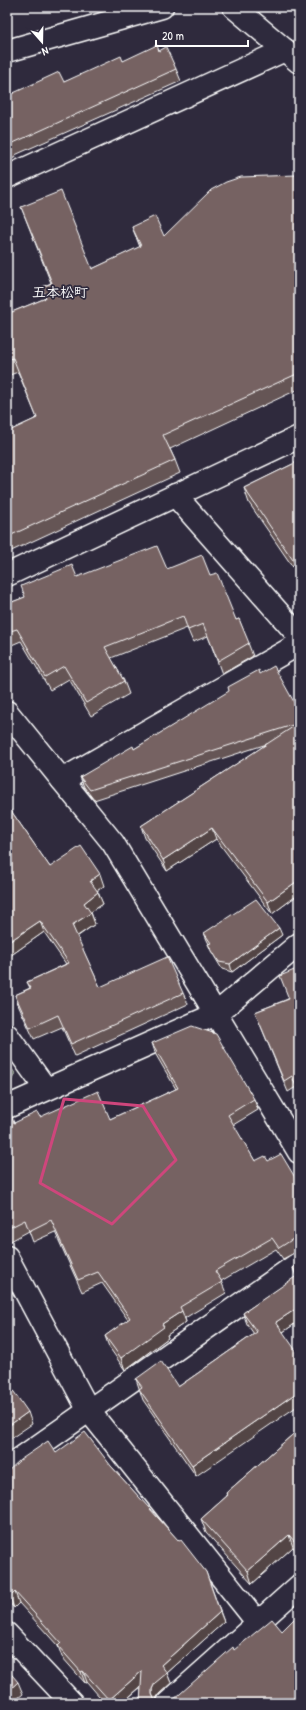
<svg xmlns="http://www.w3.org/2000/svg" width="306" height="1710" viewBox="0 0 306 1710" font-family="'Patrick Hand','Klee One',sans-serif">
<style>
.grass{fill:url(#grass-tufts);stroke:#b1b6b0}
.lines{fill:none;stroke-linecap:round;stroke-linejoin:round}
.street-casing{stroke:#fff;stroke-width:25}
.secondary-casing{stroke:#fff;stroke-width:25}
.highway-casing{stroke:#fff;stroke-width:25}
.street{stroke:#2f2a3d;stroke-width:22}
.secondary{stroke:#2f2a3d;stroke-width:22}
.highway{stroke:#2f2a3d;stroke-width:22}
.wall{fill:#655454;stroke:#fff}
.shaded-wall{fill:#534545;stroke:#fff}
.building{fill:#766262;stroke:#fff}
.marked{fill:none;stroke:#ce467c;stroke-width:3;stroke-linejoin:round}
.labels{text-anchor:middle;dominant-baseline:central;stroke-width:3.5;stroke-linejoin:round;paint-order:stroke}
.quarter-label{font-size:14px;font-weight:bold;fill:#fff;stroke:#2f2a3d}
</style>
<defs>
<pattern id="grass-tufts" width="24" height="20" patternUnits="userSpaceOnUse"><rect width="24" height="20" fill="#636e62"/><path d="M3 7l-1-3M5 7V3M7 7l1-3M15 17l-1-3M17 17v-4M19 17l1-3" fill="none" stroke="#7a847a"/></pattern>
</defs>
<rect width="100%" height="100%" fill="#2f2a3d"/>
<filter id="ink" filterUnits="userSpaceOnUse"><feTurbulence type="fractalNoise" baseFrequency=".025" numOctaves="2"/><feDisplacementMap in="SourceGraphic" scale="8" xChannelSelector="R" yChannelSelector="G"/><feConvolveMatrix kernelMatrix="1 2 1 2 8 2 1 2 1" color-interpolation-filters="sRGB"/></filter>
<g filter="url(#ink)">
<polygon class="grass" points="7,1063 15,1073 9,1086 7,1087"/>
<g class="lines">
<g class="street-casing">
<g id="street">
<polyline points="7,177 285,50"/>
<polyline points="175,495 299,636"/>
<polyline points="7,575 299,437"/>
<polyline points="7,712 113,843 299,1152"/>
<polyline points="62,780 299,644"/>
<polyline points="7,1035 46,1089"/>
<polyline points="7,1107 216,1014 299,944"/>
<polyline points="7,1257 89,1411 258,1623"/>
<polyline points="7,1468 299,1263"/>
<polyline points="7,1634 72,1703"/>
<polyline points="168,1703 299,1586"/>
</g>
</g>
<g class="secondary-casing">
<polyline id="secondary" points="7,51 162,7"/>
</g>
<g class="highway-casing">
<polyline id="highway" points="234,7 299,62"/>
</g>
<use href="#street" class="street"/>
<use href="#secondary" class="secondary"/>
<use href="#highway" class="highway"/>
</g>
<g class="wall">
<polygon points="159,51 176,69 181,81 15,155 16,157 7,161 7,96 64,82 123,61"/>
<polygon points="299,174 299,389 170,449 175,460 180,473 7,553 7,432 37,418 18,372 7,376 7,314 46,298 42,287 51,283 21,207 92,269 140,247 132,227 164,236"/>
<polygon points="299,461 299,576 249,503 244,488"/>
<polygon points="167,569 210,575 236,620 239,619 253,656 222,674 208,636 193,642 187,628 111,658 124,681 129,694 91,716 69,679 50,690 21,641 7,647 7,604 77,577"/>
<polygon points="260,674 299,711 299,894 272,914 216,839 167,871 145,838 141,826 267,744 94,800 84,787 80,777 134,749"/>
<polygon points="7,805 50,867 104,886 97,891 103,904 91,912 95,924 77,937 100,987 183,993 188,1004 75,1056 62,1027 34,1039 19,1007 15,995 30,988 27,982 66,964 44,932 7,958"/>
<polygon points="204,933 282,935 232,972 222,969 211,951 208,944 209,944 207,940"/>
<polygon points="299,968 299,1096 296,1087 288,1092 255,1012 288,999"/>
<polygon points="152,1043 254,1099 258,1110 233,1125 255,1161 268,1161 299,1184 299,1251 298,1251 283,1259 276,1249 221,1281 226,1293 185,1318 186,1322 167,1335 168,1338 125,1370 109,1347 105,1336 128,1320 102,1283 82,1292 55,1232 33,1242 29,1231 7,1243 7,1117 14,1123 40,1117 110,1119 176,1089 156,1055"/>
<polygon points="299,1263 299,1321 283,1332 196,1476 143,1400 136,1379 178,1387 254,1334 247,1324 243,1313 296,1277 293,1268"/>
<polygon points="299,1429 299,1554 293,1547 252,1584 206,1532 201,1519 227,1496 226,1493"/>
<polygon points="56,1453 111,1466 206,1572 224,1622 167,1673 171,1683 159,1694 156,1699 156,1701 140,1703 141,1687 122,1703 105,1703 87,1682 85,1683 62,1657 58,1646 19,1603 14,1608 7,1600 7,1472"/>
</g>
<g class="shaded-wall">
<polygon points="212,828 216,839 167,871 163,860"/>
<polygon points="100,874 104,886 95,892 90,881"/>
<polygon points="296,882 299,891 299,894 272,914 268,902"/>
<polygon points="98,892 103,904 88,914 84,903"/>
<polygon points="91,913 95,924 76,937 72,925"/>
<polygon points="40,921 44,932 7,958 7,943"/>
<polygon points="279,928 282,935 232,972 230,964"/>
<polygon points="299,1307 299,1321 280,1334 276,1322"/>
<polygon points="182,1311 186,1322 167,1335 168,1338 125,1370 121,1358 162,1324"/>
<polygon points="299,1391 299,1405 196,1476 192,1465"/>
<polygon points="28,1412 32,1424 7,1441 7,1427"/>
<polygon points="289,1535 293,1547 252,1584 248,1571"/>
<polygon points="299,1539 299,1553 295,1542"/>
<polygon points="15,1592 19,1603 14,1608 10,1597"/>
<polygon points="220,1612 224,1622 167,1673 171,1683 159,1694 156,1699 156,1703 152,1694 152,1689 155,1683 161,1665"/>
<polygon points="83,1671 87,1682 85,1683 81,1672"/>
<polygon points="142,1671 146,1682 122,1703 110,1703 109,1700"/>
<polygon points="18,1682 23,1694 12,1703 7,1703 7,1692"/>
</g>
<g class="building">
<polygon points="157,45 159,51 166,47 176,69 11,144 12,146 7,148 7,96 59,72 64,82 121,56 123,61"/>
<polygon points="299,174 299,373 163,435 175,460 7,537 7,432 37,418 13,358 7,360 7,314 46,298 42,287 52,283 21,207 61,191 92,269 141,246 132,227 155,216 164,236 211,190 226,182 241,177 296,175"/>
<polygon points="299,461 299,569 244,488"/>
<polygon points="157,546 167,569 202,555 210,575 217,573 236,620 239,619 249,643 218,661 203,624 188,630 183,616 105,647 124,681 86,703 64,666 45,677 17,629 7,632 7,604 25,597 21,586 72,565 77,577"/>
<polygon points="274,666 299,711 299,723 90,790 80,777 133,746 134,749 229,691 228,687 259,670 260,674"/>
<polygon points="299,723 299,881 296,882 268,902 212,828 163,860 141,826"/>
<polygon points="7,805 50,867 81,846 100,874 90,881 98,892 84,903 91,913 72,925 100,987 167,957 183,993 71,1044 58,1015 30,1028 15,995 31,988 27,982 69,963 40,921 7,943 7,876 8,876 7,874"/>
<polygon points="256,899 279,928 230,964 219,962 208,944 211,943 204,933"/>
<polygon points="299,968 299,1092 298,1092 292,1076 284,1081 255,1012 289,999 280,976"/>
<polygon points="192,1026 216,1034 254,1099 228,1115 255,1161 265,1156 268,1161 281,1154 299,1184 299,1240 293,1239 279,1248 272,1238 215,1271 222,1282 180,1307 182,1311 162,1324 164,1327 121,1358 105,1336 130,1318 98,1272 78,1280 51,1220 29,1231 25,1220 7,1229 7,1117 11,1115 14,1123 37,1112 40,1117 98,1091 110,1119 178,1088 152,1043"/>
<polygon points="299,1263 299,1307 276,1322 299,1355 299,1391 192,1465 139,1389 142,1387 136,1379 161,1361 178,1387 257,1332 243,1313 298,1275 293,1268"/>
<polygon points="7,1382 28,1412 7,1427"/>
<polygon points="299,1429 299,1539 295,1542 289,1535 248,1571 201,1519 228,1495 226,1493"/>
<polygon points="85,1432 111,1466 179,1541 181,1540 206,1572 220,1612 161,1665 167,1673 155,1683 152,1689 152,1694 155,1701 159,1703 140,1703 142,1671 109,1700 83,1671 81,1672 58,1646 61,1643 15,1592 10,1597 7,1594 7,1472 20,1460 48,1441 56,1453"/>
<polygon points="299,1614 299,1703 169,1703 172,1701 233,1647 234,1650 272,1619 282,1631"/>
<polygon points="7,1669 18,1682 7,1692"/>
</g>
</g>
<path class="marked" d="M64,1099L143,1106L176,1160L112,1224L40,1183Z"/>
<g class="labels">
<g class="quarter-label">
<text x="60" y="291">五本松町</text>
</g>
</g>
<rect width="306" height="1710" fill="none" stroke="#2f2a3d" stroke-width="24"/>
<rect x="12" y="12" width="282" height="1686" fill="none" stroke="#fff" stroke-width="1.5" filter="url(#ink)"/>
<g transform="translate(42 42) rotate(160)" stroke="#2f2a3d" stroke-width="3" paint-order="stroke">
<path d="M0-3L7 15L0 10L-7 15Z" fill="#ffffff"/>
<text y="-6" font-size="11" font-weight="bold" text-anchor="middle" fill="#ffffff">N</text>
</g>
<path d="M156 40v6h92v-6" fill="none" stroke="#ffffff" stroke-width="2"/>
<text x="162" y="40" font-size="12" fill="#ffffff" stroke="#2f2a3d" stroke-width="3" paint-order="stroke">20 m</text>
</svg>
